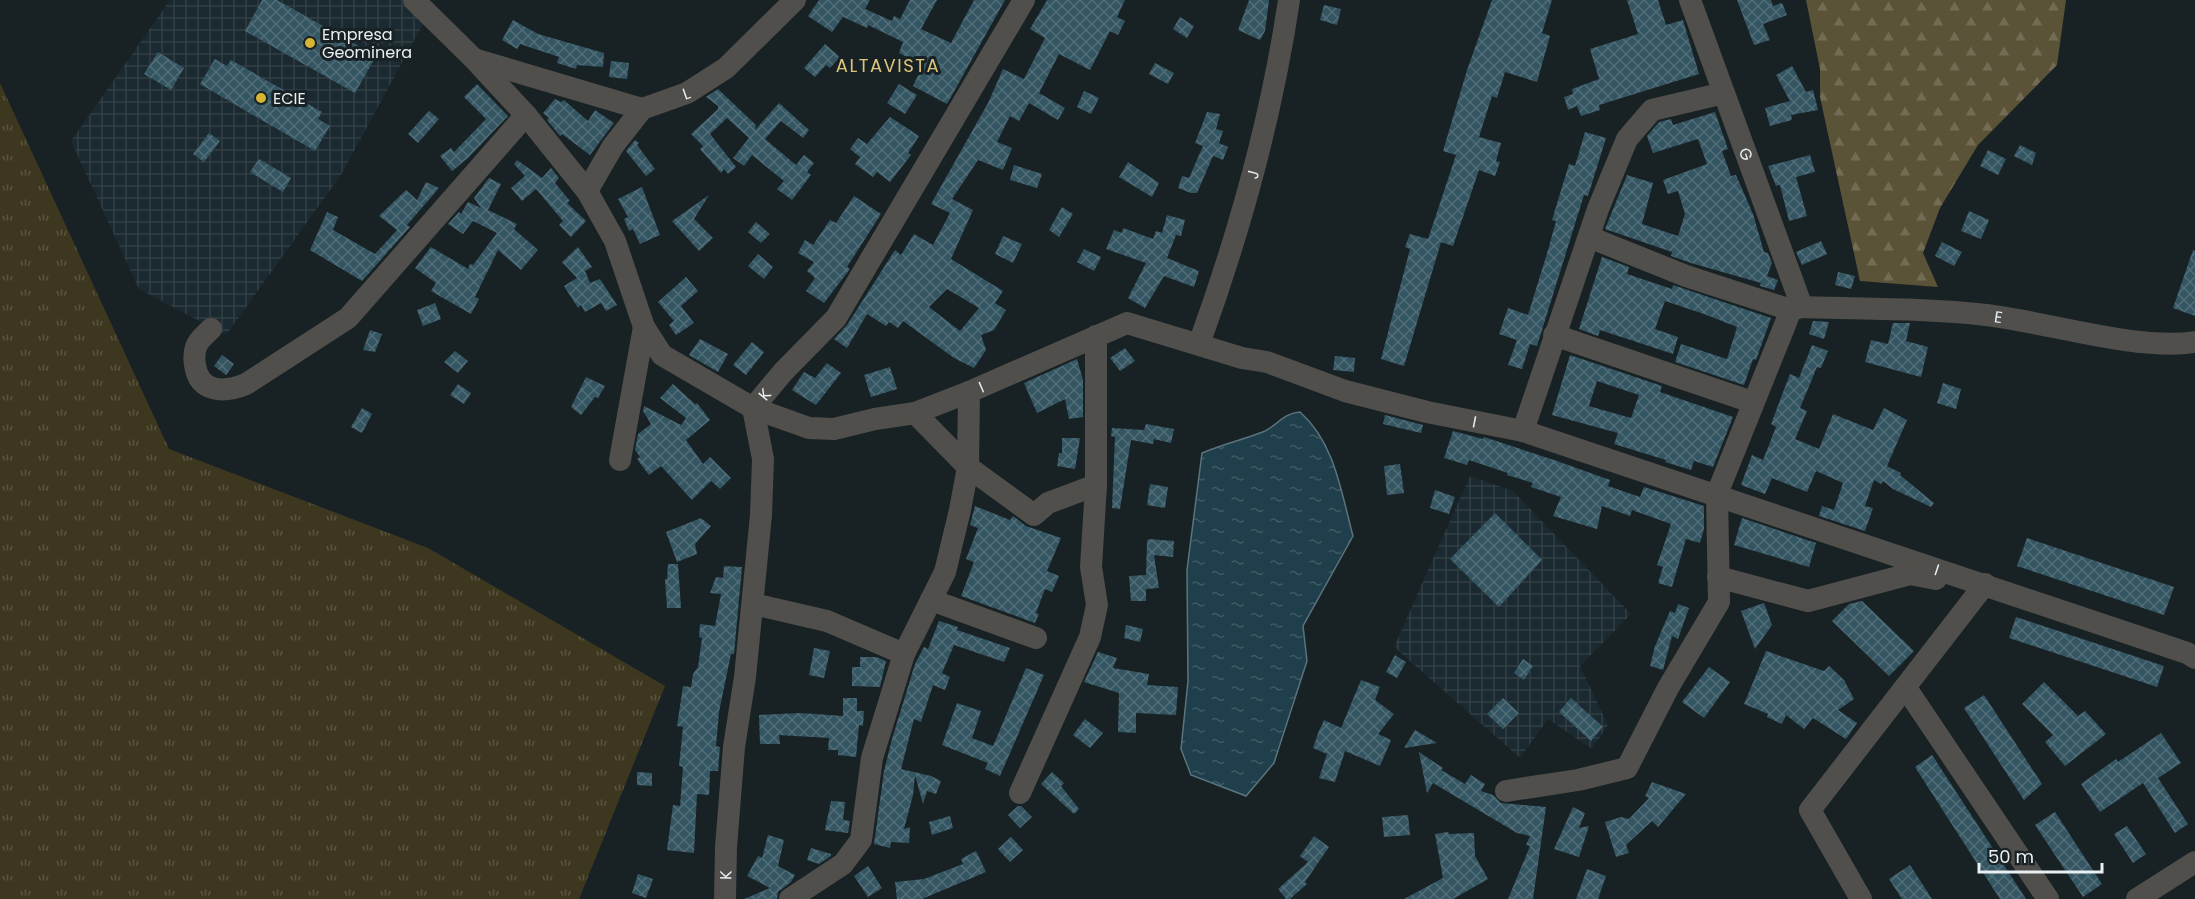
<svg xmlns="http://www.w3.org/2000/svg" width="2195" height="899" viewBox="0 0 2195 899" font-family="Poppins,sans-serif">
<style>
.industrial{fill:url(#industrial-grid)}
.grass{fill:url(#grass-tufts)}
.forest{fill:url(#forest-firs)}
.water{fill:url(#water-ripples);stroke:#5b747d;stroke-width:1.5}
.building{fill:url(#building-cross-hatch);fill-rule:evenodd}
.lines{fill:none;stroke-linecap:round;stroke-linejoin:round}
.minor{stroke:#504f4b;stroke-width:22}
.poi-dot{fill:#d6b534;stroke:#182124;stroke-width:2}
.labels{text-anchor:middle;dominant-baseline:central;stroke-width:6;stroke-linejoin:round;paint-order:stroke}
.poi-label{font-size:16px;fill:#e9eff2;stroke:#182124;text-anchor:start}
.street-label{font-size:16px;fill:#e9eff2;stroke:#182124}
.neighbourhood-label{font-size:18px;letter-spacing:1.5px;fill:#ddc67a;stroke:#182124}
</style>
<defs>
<pattern id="industrial-grid" width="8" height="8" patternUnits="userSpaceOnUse" patternTransform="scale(1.5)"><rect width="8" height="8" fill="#1b2a31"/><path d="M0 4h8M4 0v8" fill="none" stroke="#313f45"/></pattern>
<pattern id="grass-tufts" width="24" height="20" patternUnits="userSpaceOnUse" patternTransform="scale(1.5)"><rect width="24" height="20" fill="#3e3720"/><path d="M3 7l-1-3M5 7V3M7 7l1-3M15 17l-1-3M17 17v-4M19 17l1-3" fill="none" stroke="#5a5441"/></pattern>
<pattern id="forest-firs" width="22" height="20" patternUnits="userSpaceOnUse" patternTransform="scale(1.5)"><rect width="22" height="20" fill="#5b5337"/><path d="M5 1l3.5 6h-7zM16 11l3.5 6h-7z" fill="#736c54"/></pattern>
<pattern id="water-ripples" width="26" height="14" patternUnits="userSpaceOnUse" patternTransform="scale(1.5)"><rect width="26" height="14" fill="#1e3f4b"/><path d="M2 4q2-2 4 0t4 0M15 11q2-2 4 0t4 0" fill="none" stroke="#3f5b65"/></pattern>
<pattern id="building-cross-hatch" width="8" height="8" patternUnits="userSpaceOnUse" patternTransform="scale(1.5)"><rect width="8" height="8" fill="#345562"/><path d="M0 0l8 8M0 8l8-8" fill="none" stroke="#516e79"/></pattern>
</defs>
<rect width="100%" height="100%" fill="#182124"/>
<g class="industrial">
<polygon points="170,0 403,0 424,22 341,175 226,335 139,289 71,141"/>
<polygon points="1470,476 1513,491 1631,614 1580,666 1608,725 1592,749 1548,719 1520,758 1394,647"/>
</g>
<polygon class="grass" points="0,83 169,449 428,548 665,686 579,899 0,899"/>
<polygon class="forest" points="1806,0 2066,0 2057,65 1978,145 1940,208 1923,253 1938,287 1860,281 1820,97 1820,69"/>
<path class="water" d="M1300,412C1335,443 1341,492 1353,536L1303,626L1307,661L1274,763L1246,796L1191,775L1181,749L1188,681L1187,570L1202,453C1221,445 1241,440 1260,433C1276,428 1282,413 1300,412Z"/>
<g class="building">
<polygon points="262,0 277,0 376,56 355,93 245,31"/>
<polygon points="819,0 870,0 865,9 892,21 894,16 900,19 910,0 937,0 921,29 951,43 974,0 1005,0 947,104 913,86 923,65 899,53 903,42 868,25 867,28 843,17 832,32 808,16"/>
<path d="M1047,0H1125L1117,17L1125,21L1118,35L1110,31L1090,70L1059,54L1039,93L1065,108L1058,120L1029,103L1019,121L1010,116L997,142L1012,148L1003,170L978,160L952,199L973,210L951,259L1003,291L995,303L1006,310L994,330L981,335L986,350L974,368L954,358L903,321L898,328L889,322L886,326L867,314L847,348L834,339L847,325L895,250L901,255L914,234L933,245L950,213L931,204L988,103L1003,69L1024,79L1045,38L1030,29ZM947,289L979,308L960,331L929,307Z"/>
<polygon points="1249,0 1269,0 1265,31 1260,40 1238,30"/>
<polygon points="1492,0 1552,0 1542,33 1550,36 1537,82 1505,72 1497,98 1492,96 1479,137 1501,143 1496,161 1500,162 1495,176 1479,170 1453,246 1441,242 1404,366 1381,359 1410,249 1405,247 1410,234 1428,239 1456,155 1443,151 1467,70"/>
<polygon points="1627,0 1658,0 1666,25 1683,20 1699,74 1599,105 1600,110 1581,116 1577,106 1568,110 1564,97 1573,94 1572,89 1599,79 1590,49 1638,34"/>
<polygon points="1737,0 1771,0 1773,6 1782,3 1787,15 1763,24 1770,40 1754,45"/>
<polygon points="1324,5 1341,9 1337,25 1320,20"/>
<polygon points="1180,17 1194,26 1187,38 1173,29"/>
<polygon points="513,20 538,34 604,53 603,67 577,65 576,69 557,63 559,57 520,44 517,49 502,40"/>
<polygon points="825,44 840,57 830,68 826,65 815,77 804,68"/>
<polygon points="158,52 184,68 171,90 144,74"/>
<polygon points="215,59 227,66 231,60 322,112 318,119 330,126 315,151 200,84"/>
<polygon points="611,61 629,63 627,79 609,77"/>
<polygon points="1155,63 1174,73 1168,84 1149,74"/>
<polygon points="1792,66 1806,92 1813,90 1818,110 1791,115 1792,120 1770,126 1765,108 1790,101 1776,75"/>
<polygon points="477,84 508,116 468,158 452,171 440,156 451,148 454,152 486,119 464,97"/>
<polygon points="899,84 917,95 905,114 887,103"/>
<polygon points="718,89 756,125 755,130 779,103 809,130 803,138 781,121 765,139 796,165 804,155 814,163 807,172 811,175 792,200 777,189 784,181 752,155 744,166 733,158 749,138 727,118 710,134 736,167 728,174 724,169 721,173 700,149 703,146 691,134 718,109 718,106 706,97"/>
<polygon points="1084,91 1099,98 1091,114 1077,107"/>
<polygon points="555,99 561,102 564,100 588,121 595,110 614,123 590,155 562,134 560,136 547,120 549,118 543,113"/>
<polygon points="429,111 439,119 418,143 408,134"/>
<polygon points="1207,112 1220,114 1216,129 1223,131 1219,143 1228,147 1223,160 1213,156 1197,193 1191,193 1178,188 1182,176 1189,178 1203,146 1195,143"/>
<polygon points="1715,112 1728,149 1722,151 1731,176 1736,175 1753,214 1764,252 1768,253 1772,263 1767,276 1778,280 1774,290 1760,286 1761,283 1691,263 1671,256 1672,252 1605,229 1627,175 1653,183 1642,224 1678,236 1685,214 1678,191 1668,194 1663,180 1707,164 1698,139 1653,153 1647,136 1659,122 1671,119 1673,125"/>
<polygon points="890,117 919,136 908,153 911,155 890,182 877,172 873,177 855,164 860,157 850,149 858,138 867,144"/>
<polygon points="1585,132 1606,138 1588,196 1584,195 1537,346 1530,344 1522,369 1508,365 1517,340 1499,334 1508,308 1528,315 1548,250 1556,221 1552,220 1569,164 1575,166"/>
<polygon points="209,133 220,141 204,162 193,154"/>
<polygon points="635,140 639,143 637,145 655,169 646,176 626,151"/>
<polygon points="2020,145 2036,153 2032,165 2014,156"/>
<polygon points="1988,150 2006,159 1998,175 1980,166"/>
<polygon points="1810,155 1815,172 1796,177 1807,216 1789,221 1780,185 1776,186 1768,166"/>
<polygon points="259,159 291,178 283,192 250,172"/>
<polygon points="517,160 542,178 551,168 559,178 555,183 570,201 567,203 586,221 571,237 559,225 563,221 536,189 522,201 511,188 525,176 514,164"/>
<polygon points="1128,162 1159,183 1152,197 1119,177"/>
<polygon points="1014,165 1042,174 1037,188 1010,180"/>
<polygon points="489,178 501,184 488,210 517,224 514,229 538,250 521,270 498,250 475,297 479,299 471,314 431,291 436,283 415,268 431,247 468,269 470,264 473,265 497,233 473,221 463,234 448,224 459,212 461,214 468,202 481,208 474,198"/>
<polygon points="426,182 439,188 407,225 410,227 362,281 310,250 327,212 338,217 333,230 375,254 397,230 379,216 406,190 417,200"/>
<polygon points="642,187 660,235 640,244 633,229 629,231 624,219 628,217 618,199"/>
<polygon points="709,195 694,219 713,238 699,251 672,221"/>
<polygon points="854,196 881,214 847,267 850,269 824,303 806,291 815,278 807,271 814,262 798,253 805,240 813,245 830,220 836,223"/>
<polygon points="1062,207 1073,214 1059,237 1049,230"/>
<polygon points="1969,211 1989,220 1981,239 1961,231"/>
<polygon points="1167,215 1185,220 1181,236 1176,235 1167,258 1199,271 1194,287 1164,276 1145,308 1128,298 1146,263 1106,249 1114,230 1122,233 1123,228 1153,239 1156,231 1162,233"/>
<polygon points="756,222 770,234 761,243 748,232"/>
<polygon points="1003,236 1022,244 1013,263 995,254"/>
<polygon points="1821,241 1827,254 1802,265 1796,252"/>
<polygon points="1942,242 1962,252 1954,266 1935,256"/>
<polygon points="578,247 592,267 585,271 590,283 600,279 617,305 606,311 601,303 585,312 581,305 578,308 564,286 577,278 562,262"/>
<polygon points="1084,249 1101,257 1094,271 1077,262"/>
<polygon points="2193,250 2195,251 2195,316 2173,308"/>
<polygon points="758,254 773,267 764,279 748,266"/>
<polygon points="1602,257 1629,267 1627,274 1672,289 1673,285 1771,318 1756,360 1753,359 1744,385 1675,362 1681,344 1727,359 1737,327 1704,314 1665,301 1655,329 1678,337 1673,354 1600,330 1598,336 1579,329"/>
<polygon points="1838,272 1855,276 1851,289 1835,285"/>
<polygon points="686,277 698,291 681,306 694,323 676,335 669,325 674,321 658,302"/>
<polygon points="435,303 441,319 423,326 417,310"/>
<polygon points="1813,321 1829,322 1824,339 1809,334"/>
<polygon points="1893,323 1910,323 1906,341 1928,347 1921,377 1865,362 1871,340 1888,344"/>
<polygon points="370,330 382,334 375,352 363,350"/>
<polygon points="700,339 728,354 718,372 689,355"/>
<polygon points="752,342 764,352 746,375 733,365"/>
<polygon points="1812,345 1828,351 1821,368 1817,367 1800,408 1807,411 1795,439 1819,449 1833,414 1873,430 1884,408 1907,420 1887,466 1901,473 1900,475 1934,503 1931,507 1893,489 1883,481 1881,484 1874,480 1865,506 1873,508 1865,531 1819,516 1822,506 1834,510 1843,483 1816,471 1807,492 1772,478 1765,494 1741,485 1752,455 1763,460 1776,427 1771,424 1790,374 1799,378"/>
<polygon points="1125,348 1135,361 1120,371 1110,358"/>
<polygon points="455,351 468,361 458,373 444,362"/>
<polygon points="222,355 234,364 226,375 214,366"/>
<path d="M1570,355L1662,386L1660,392L1733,417L1713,467L1694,461L1691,470L1665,462L1666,460L1614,444L1618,433L1552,415ZM1597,381L1639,395L1631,418L1589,406Z"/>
<polygon points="1335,356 1355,358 1354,372 1333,370"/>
<polygon points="1077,359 1083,380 1083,417 1069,419 1065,399 1037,413 1024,383"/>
<polygon points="827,363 841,373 816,405 792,390 804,372 815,378"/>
<polygon points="890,367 897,389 871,397 864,375"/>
<polygon points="586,377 605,386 598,398 595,397 581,415 571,407"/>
<polygon points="1943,383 1961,389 1956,409 1937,403"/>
<polygon points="458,384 471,393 464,404 450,395"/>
<polygon points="673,384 695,404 697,403 710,420 686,440 703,464 710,457 731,478 720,489 711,481 692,500 661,466 649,475 637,459 640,457 635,450 638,434 651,424 643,411 644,406 681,425 686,418 660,398"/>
<polygon points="362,408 372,414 362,433 351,427"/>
<polygon points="1385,415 1423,425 1421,433 1383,424"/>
<polygon points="1146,424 1174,429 1171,443 1154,439 1153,444 1131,440 1120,509 1112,508 1115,437 1111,436 1112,428 1144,430"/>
<polygon points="1453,431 1483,439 1484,437 1557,461 1610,480 1608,486 1640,497 1644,487 1704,506 1704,529 1700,543 1686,539 1672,587 1658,583 1663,567 1657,565 1671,524 1632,510 1630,516 1602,506 1597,529 1553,516 1561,497 1531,487 1533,483 1507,475 1508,473 1469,460 1467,465 1444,458"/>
<polygon points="1062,438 1080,438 1075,469 1057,466 1059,453 1062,453"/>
<polygon points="1400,464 1404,493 1387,495 1384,466"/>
<polygon points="1150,484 1168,487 1165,508 1147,505"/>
<polygon points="1435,490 1455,497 1449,514 1430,508"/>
<polygon points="975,506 1010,520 1013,516 1026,526 1061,538 1047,571 1059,576 1052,592 1045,589 1036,613 1039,614 1035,623 961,596 974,562 966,559 978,528 970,525"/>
<polygon points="1495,513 1542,560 1499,607 1450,559"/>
<polygon points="701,518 711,526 695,544 697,554 677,562 666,532"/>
<polygon points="1742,518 1816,543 1809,567 1734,545"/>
<polygon points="2027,538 2174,587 2164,615 2017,566"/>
<polygon points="1149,539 1174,541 1173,557 1154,555 1159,588 1146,589 1146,601 1131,601 1129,576 1146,575 1147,541"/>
<polygon points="668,564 678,564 681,608 667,608 665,579 667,579"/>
<polygon points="724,566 742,567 734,654 731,654 719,712 716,746 720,747 718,771 710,771 709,795 697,794 694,853 667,850 673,805 680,806 683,767 679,766 683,727 677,726 683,686 691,687 693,674 698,667 702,638 699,637 700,624 715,626 721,594 710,593 716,577 723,578"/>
<polygon points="1862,601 1914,651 1889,676 1832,621 1849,604"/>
<polygon points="1764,603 1772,625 1755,649 1741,611"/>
<polygon points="1678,604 1689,608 1678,639 1672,636 1663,670 1650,666 1655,646 1670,611 1675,613"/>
<polygon points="2016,617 2164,666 2157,687 2009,638"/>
<polygon points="939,621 958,627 957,630 1010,648 1004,662 954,645 942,673 950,677 945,690 933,685 921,722 914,719 901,769 931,776 941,781 936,794 927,791 923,804 915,775 913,795 904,829 910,827 909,843 891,842 890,848 874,844 884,771 892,739 915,664 924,647 928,649"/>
<polygon points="1126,625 1143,629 1140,642 1124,638"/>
<polygon points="814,648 830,651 824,678 809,675"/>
<polygon points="1766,651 1824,671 1829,666 1844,680 1854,699 1838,710 1857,723 1846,739 1813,718 1804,729 1786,715 1782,724 1767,717 1768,714 1744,704"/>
<polygon points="1098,652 1117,658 1113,668 1149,674 1147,685 1178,687 1176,715 1136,713 1136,733 1118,732 1119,693 1084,682"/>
<polygon points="1395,655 1406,662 1397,678 1386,672"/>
<polygon points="860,657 876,657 886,661 880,687 852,686 852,667 860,667"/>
<polygon points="1523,659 1533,666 1524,680 1514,673"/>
<polygon points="1709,667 1730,682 1704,718 1682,702"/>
<polygon points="1026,668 1044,675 1000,776 985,769 988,763 942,745 957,703 981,711 972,738 993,746"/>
<polygon points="1361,680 1380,687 1375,700 1394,714 1378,734 1391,740 1380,766 1345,751 1335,782 1319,778 1327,754 1313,748 1318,733 1324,720 1341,728"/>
<polygon points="2044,682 2078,716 2085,711 2106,734 2065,766 2045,742 2053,735 2022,704"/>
<polygon points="1984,695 2042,784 2024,800 1964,708"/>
<polygon points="843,698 857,698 857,711 864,711 863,726 859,725 856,757 838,755 838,750 828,750 829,738 779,735 780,744 760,744 759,715 801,713 843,716"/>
<polygon points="1503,698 1519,713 1503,729 1487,714"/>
<polygon points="1571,698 1603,727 1591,741 1559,712"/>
<polygon points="1085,719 1103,733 1090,748 1073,735"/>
<polygon points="1415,730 1437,743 1404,748"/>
<polygon points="2161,733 2181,763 2158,778 2188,824 2175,833 2143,783 2100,812 2081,784 2116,759 2118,762"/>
<polygon points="1419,752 1443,768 1441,770 1465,784 1471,775 1485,784 1481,791 1493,795 1501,803 1546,807 1533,899 1508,899 1530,846 1526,845 1530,836 1517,833 1433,783 1427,793"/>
<polygon points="1932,755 2026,899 2000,899 1967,848 1915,767"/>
<polygon points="637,772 652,773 652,786 637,785"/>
<polygon points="1052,772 1064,783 1061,786 1079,809 1074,814 1041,784"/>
<polygon points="1652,782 1686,794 1658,827 1652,821 1626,845 1629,853 1616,857 1605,822 1621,817 1629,819 1649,798 1645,796"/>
<polygon points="831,801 845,802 843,820 850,821 848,833 825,830"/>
<polygon points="1018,806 1021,806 1032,817 1020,828 1008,815"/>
<polygon points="1573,807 1585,813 1579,828 1589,826 1579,857 1554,849"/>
<polygon points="2055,812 2102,884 2083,897 2035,825"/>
<polygon points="1408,815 1410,835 1384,837 1382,817"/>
<polygon points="950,816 953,828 932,835 929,822"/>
<polygon points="2127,826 2146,854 2133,863 2114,834"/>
<polygon points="1448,832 1449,834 1474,833 1475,856 1488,879 1453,899 1404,899 1443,878 1435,834"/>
<polygon points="768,835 784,840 778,866 795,875 791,882 778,892 777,899 744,899 770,888 747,876 758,856 762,858"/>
<polygon points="1314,836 1329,847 1305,882 1307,884 1290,899 1286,899 1278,889 1308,862 1300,856"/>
<polygon points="1011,837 1023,850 1010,862 998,849"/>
<polygon points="811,848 831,854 831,856 819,864 807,860"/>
<polygon points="976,851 986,872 922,899 897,899 895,882 924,879 963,864 961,859"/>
<polygon points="1910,865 1932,899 1902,899 1889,879"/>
<polygon points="868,866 882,888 868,897 854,876"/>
<polygon points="1587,869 1606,876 1598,899 1576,899"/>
<polygon points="638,874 653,879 646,898 632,893"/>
</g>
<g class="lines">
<g class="minor">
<path id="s1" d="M414,0L475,60L526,115L587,191L615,241L644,327L662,355L753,408L809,428L834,429L875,419L915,413L969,392L1127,323L1242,358L1267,362L1345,391L1427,412L1523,431L2187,653L2195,658"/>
<path id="s2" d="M1690,0L1802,307"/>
<polyline points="477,60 642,109"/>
<path id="s3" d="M587,191L613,146L642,109L687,93L726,68L795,0"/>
<polyline points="1589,237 1686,276 1791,310"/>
<path d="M211,329C206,334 198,340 196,347C194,353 194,359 195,365C199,393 224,393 246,384L348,318L526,115"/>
<polyline points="1554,335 1752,402"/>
<path id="s4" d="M1199,344C1239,234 1272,115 1289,0"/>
<polyline points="915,413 968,467 1034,515 1048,503 1096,485"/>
<polyline points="1523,431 1598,209 1627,139 1652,110 1724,93"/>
<polyline points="620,460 644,327"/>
<polyline points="1718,577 1808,601 1910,574 1936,579"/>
<polyline points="931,600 1036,638"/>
<polyline points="753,604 827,621 904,654"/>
<polyline points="1906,688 2048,899"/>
<path id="s5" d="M1506,791L1578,780L1627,768L1668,688L1719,602L1717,494L1791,310L1802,307C1863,309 1925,308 1986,315C2047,322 2136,351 2195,342"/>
<polyline points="1020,793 1090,637 1097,605 1091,567 1096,485 1096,336"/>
<path id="s6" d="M725,899L726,847L734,747L745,677L761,515L763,459L753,408L783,372L836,318L1024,0"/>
<polyline points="790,899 843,864 861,840 872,758 904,654 945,572 960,510 968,467 969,392"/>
<polyline points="1861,899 1810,810 1985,584"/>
<polyline points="2137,899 2195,862"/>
</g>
</g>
<g class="poi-dot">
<circle cx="310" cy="43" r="6"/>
<circle cx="261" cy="98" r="6"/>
</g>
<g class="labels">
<g class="poi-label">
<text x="322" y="34">Empresa<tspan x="322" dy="18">Geominera</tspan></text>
<text x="273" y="98">ECIE</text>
</g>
<g class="street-label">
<text stroke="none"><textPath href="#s3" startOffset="146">L</textPath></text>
<text stroke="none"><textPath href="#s2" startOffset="164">G</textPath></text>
<text stroke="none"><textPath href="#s4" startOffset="178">J</textPath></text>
<text stroke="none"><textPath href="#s5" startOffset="828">E</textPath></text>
<text stroke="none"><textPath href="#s1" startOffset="783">I</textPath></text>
<text stroke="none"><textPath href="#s6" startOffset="512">K</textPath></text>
<text stroke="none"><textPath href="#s1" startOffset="1304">I</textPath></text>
<text stroke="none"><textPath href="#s1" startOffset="1790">I</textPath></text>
<text stroke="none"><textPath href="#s6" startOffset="24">K</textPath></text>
</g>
<g class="neighbourhood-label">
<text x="888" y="65">ALTAVISTA</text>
</g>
</g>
<path d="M1979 863v9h123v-9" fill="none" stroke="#e9eff2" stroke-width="3"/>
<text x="1988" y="863" font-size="18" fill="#e9eff2" stroke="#182124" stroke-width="4.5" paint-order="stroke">50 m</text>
</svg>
